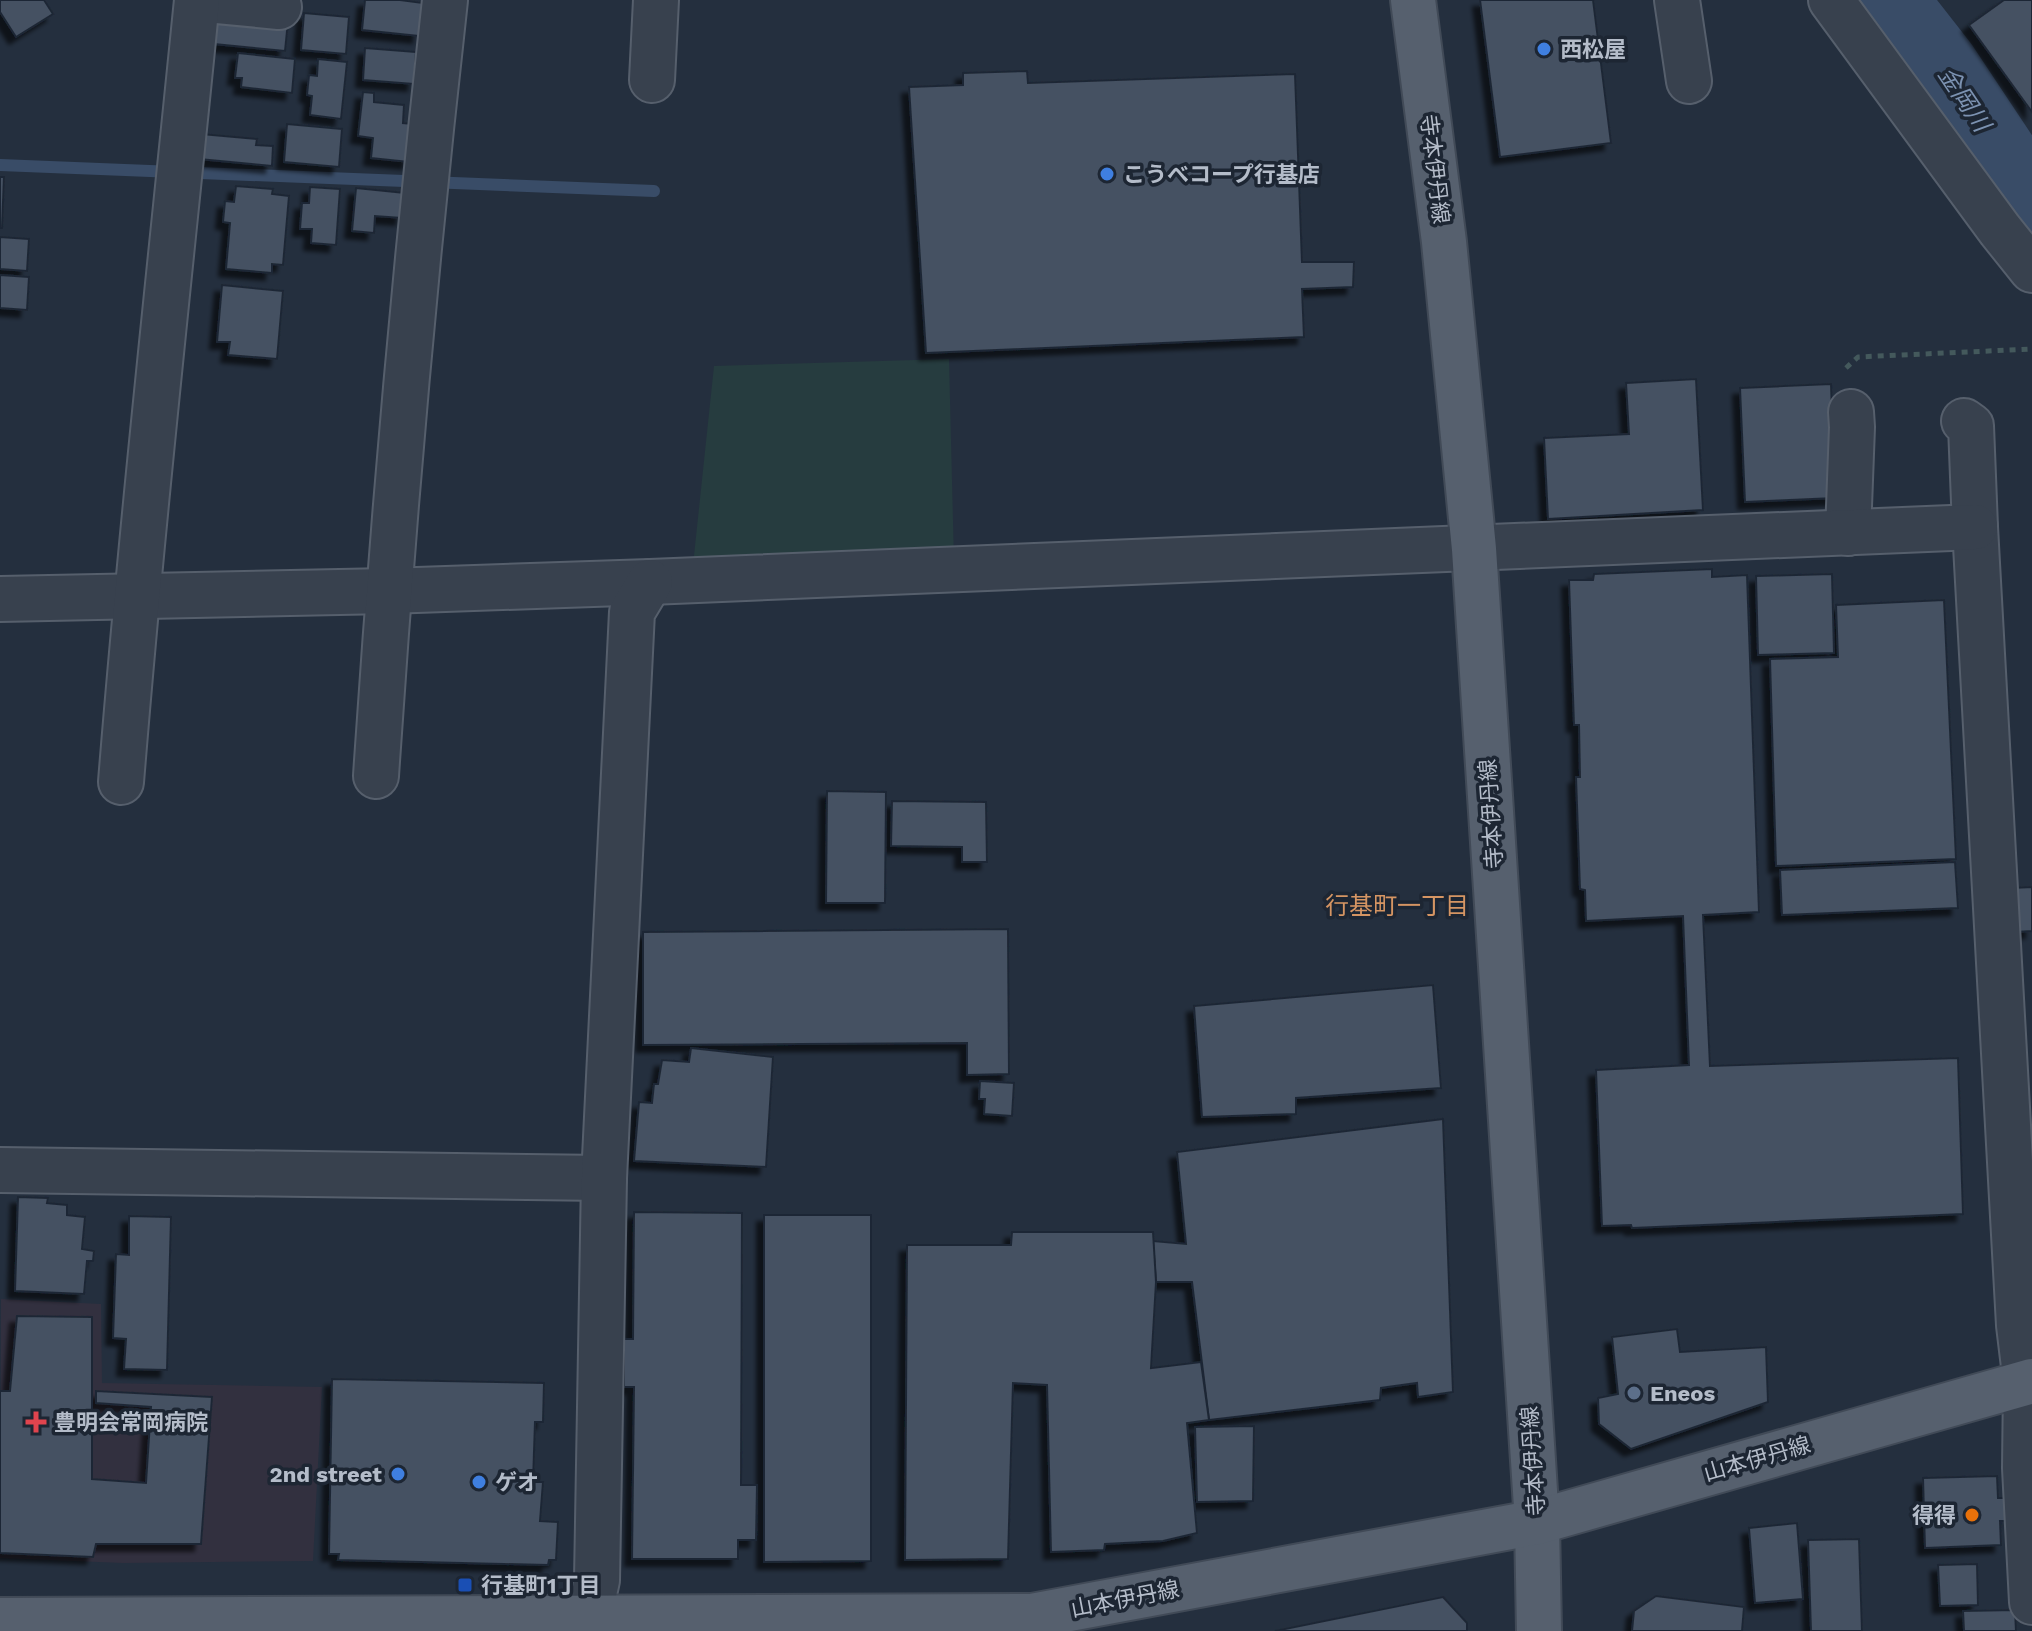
<svg xmlns="http://www.w3.org/2000/svg" width="2032" height="1631" viewBox="0 0 2032 1631" font-family="'Work Sans','Noto Sans JP',sans-serif">
<style>
.medical{fill:#32303f}
.green{fill:#263c3f}
.lines{fill:none;stroke-linecap:round;stroke-linejoin:round}
.stream{stroke:#394c67;stroke-width:12}
.river{stroke:#394c67;stroke-width:74}
.building{fill:#455162;stroke:#1f2835;stroke-width:2;filter:url(#shadow)}
.minor-casing{stroke:#565f6c;stroke-width:48}
.major-casing{stroke:#414a57;stroke-width:48}
.path{stroke:#44595c;stroke-width:5;stroke-dasharray:6 6;stroke-linecap:butt}
.minor{stroke:#38414e;stroke-width:44}
.major{stroke:#56606e;stroke-width:44}
.shop-dot{fill:#3f7fe0;stroke:#1d2633;stroke-width:3}
.service-dot{fill:#5c6f8a;stroke:#1d2633;stroke-width:3}
.health-dot{fill:#e0444e;stroke:#1d2633;stroke-width:3}
.food-dot{fill:#e8710a;stroke:#1d2633;stroke-width:3}
.transit-dot{fill:#1a4fb4;stroke:#1d2633;stroke-width:3}
.labels{text-anchor:middle;dominant-baseline:central;stroke-width:7;stroke-linejoin:round;paint-order:stroke}
.poi-label{font-size:22px;font-weight:bold;fill:#b4bcc9;stroke:#1d2633;text-anchor:start}
.street-label{font-size:22px;fill:#b4bcc9;stroke:#1d2633}
.water-label{font-size:24px;font-style:italic;fill:#7c92b1;stroke:#1d2633}
.neighbourhood-label{font-size:24px;fill:#d59563;stroke:#1d2633}
</style>
<defs>
<filter id="shadow"><feDropShadow dx="-7" dy="7" stdDeviation="2" flood-color="#0009"/></filter>
</defs>
<rect width="100%" height="100%" fill="#242f3e"/>
<polygon class="medical" points="1,1299 101,1304 102,1383 322,1387 313,1561 123,1563 0,1558"/>
<polygon class="green" points="949,359 954,561 693,565 714,366"/>
<g class="lines">
<polyline class="stream" points="0,165 654,191"/>
<polyline class="river" points="1890,0 1941,65 2032,202"/>
</g>
<g class="building">
<polygon points="0,0 44,0 53,14 16,37 0,12"/>
<polygon points="365,0 400,0 423,3 419,36 362,30"/>
<polygon points="1480,0 1593,0 1611,143 1500,157"/>
<polygon points="2004,0 2032,0 2032,112 1969,25"/>
<polygon points="304,13 349,17 346,54 301,50"/>
<polygon points="217,21 288,21 285,51 214,44"/>
<polygon points="365,48 416,52 414,84 363,80"/>
<polygon points="238,53 295,59 292,93 241,87 242,78 235,78"/>
<polygon points="318,59 347,62 341,119 310,115 312,96 307,95 309,75 317,76"/>
<polygon points="1027,71 1028,83 1295,74 1302,262 1354,262 1353,287 1302,289 1304,337 926,353 909,87 963,85 963,73"/>
<polygon points="363,92 374,93 374,102 404,105 403,123 413,124 409,162 371,158 373,138 358,136"/>
<polygon points="287,124 342,129 339,167 284,162"/>
<polygon points="201,134 257,139 256,145 273,146 272,166 199,159"/>
<polygon points="0,177 4,177 2,228 0,228"/>
<polygon points="236,186 273,189 272,194 289,196 283,265 272,264 272,273 226,269 230,223 223,222 225,201 234,202"/>
<polygon points="310,187 340,189 336,245 311,243 312,229 300,229 302,203 309,203"/>
<polygon points="356,188 405,193 402,218 375,216 374,233 352,231"/>
<polygon points="0,237 29,239 27,271 0,269"/>
<polygon points="0,275 29,277 27,310 0,308"/>
<polygon points="222,285 283,291 277,359 228,355 230,342 217,342"/>
<polygon points="1696,379 1703,510 1548,519 1544,438 1629,434 1626,383"/>
<polygon points="1831,384 1835,498 1745,502 1740,388"/>
<polygon points="1712,569 1712,577 1747,575 1759,912 1703,915 1710,1066 1958,1058 1963,1214 1632,1228 1631,1225 1602,1226 1596,1070 1689,1065 1683,916 1586,921 1585,890 1580,889 1576,777 1580,777 1579,725 1574,725 1569,580 1593,580 1594,574"/>
<polygon points="1832,574 1834,653 1758,655 1756,576"/>
<polygon points="1944,600 1956,859 1776,866 1770,659 1838,657 1836,605"/>
<polygon points="827,791 886,792 885,903 826,903"/>
<polygon points="892,801 986,802 987,862 962,862 962,847 891,846"/>
<polygon points="1955,862 1958,908 1782,915 1780,870"/>
<polygon points="2032,887 2032,931 2015,932 2012,888"/>
<polygon points="1008,929 1009,1074 967,1075 967,1043 643,1045 643,932"/>
<polygon points="1433,985 1441,1088 1296,1098 1296,1114 1202,1117 1194,1006"/>
<polygon points="691,1048 773,1057 766,1167 634,1161 639,1102 652,1103 654,1084 658,1084 662,1060 689,1062"/>
<polygon points="980,1081 1014,1083 1012,1116 984,1114 985,1099 979,1099"/>
<polygon points="1443,1119 1453,1392 1418,1397 1417,1383 1381,1388 1380,1400 1209,1420 1192,1282 1156,1282 1153,1241 1186,1244 1177,1152"/>
<polygon points="18,1197 48,1198 47,1203 67,1205 67,1215 85,1217 82,1249 94,1251 93,1261 87,1261 84,1294 15,1291"/>
<polygon points="634,1212 742,1213 741,1485 757,1485 756,1540 738,1540 738,1559 632,1559 634,1387 624,1387 624,1339 633,1339"/>
<polygon points="764,1215 871,1215 871,1561 764,1562"/>
<polygon points="129,1216 171,1217 167,1370 124,1369 126,1339 113,1338 116,1254 129,1255"/>
<polygon points="1012,1232 1153,1232 1156,1282 1151,1368 1201,1362 1209,1420 1187,1423 1197,1533 1163,1541 1105,1544 1104,1550 1051,1552 1047,1385 1013,1383 1008,1559 905,1560 907,1245 1011,1245"/>
<polygon points="17,1316 92,1317 92,1479 146,1483 151,1407 96,1403 96,1391 212,1397 201,1544 96,1544 93,1557 0,1553 0,1391 10,1391"/>
<polygon points="1677,1329 1680,1352 1766,1347 1768,1402 1631,1449 1599,1424 1598,1398 1618,1394 1612,1337"/>
<polygon points="332,1379 544,1383 543,1422 535,1422 533,1482 543,1482 540,1521 558,1522 556,1560 549,1560 548,1565 338,1560 339,1554 329,1554"/>
<polygon points="1254,1426 1253,1501 1197,1502 1195,1427"/>
<polygon points="1997,1476 1998,1498 2005,1498 2006,1521 2000,1521 2001,1545 1925,1548 1923,1478"/>
<polygon points="1797,1523 1803,1599 1755,1603 1749,1528"/>
<polygon points="1859,1539 1862,1631 1811,1631 1808,1540"/>
<polygon points="1977,1564 1978,1605 1940,1606 1938,1565"/>
<polygon points="1656,1596 1744,1607 1742,1631 1632,1631 1634,1611"/>
<polygon points="1443,1597 1467,1623 1467,1631 1275,1631"/>
<polygon points="2015,1610 2016,1631 1964,1631 1963,1611"/>
</g>
<g class="lines">
<g class="minor-casing">
<g id="minor">
<polyline points="207,0 279,7"/>
<polyline points="1677,0 1689,81"/>
<polyline points="1831,0 2000,230 2032,270"/>
<polyline points="652,80 656,0"/>
<polyline points="1964,421 1971,426 1975,527 2019,1325 2026,1383 2025,1468 2032,1602"/>
<polyline points="1848,533 1852,427 1851,412"/>
<polyline points="0,599 388,591 650,582 1975,527"/>
<path d="M376,776C393,517 416,258 445,0"/>
<path d="M121,782C142,521 171,261 197,0"/>
<polyline points="0,1170 604,1178"/>
<polyline points="589,1631 589,1617 597,1580 604,1178 632,612 650,582"/>
</g>
</g>
<g class="major-casing">
<g id="major">
<polyline points="1413,0 1444,242 1474,549 1537,1522 1539,1631"/>
<polyline points="0,1620 1032,1616 1537,1522 2032,1381"/>
</g>
</g>
<polyline class="path" points="1846,368 1858,357 2032,349"/>
<use href="#minor" class="minor"/>
<use href="#major" class="major"/>
</g>
<g class="shop-dot">
<circle cx="1544" cy="49" r="8"/>
<circle cx="1107" cy="174" r="8"/>
<circle cx="398" cy="1474" r="8"/>
<circle cx="479" cy="1482" r="8"/>
</g>
<circle class="service-dot" cx="1634" cy="1393" r="8"/>
<path class="health-dot" d="M32 1410h8v8h8v8h-8v8h-8v-8h-8v-8h8z"/>
<circle class="food-dot" cx="1972" cy="1515" r="8"/>
<rect class="transit-dot" x="457" y="1577" width="16" height="16" rx="4"/>
<g class="labels">
<g class="poi-label">
<text x="1560" y="49">西松屋</text>
<text x="1123" y="174">こうべコープ行基店</text>
<text x="1650" y="1393">Eneos</text>
<text x="54" y="1422">豊明会常岡病院</text>
<text x="382" y="1474" text-anchor="end">2nd street</text>
<text x="495" y="1482">ゲオ</text>
<text x="1956" y="1515" text-anchor="end">得得</text>
<text x="481" y="1585">行基町1丁目</text>
</g>
<g class="street-label">
<text transform="translate(1435 169) rotate(83)">寺本伊丹線</text>
<text transform="translate(1491 814) rotate(-94)">寺本伊丹線</text>
<text transform="translate(1757 1459) rotate(-16)">山本伊丹線</text>
<text transform="translate(1533 1461) rotate(-94)">寺本伊丹線</text>
<text transform="translate(1125 1599) rotate(-11)">山本伊丹線</text>
</g>
<g class="water-label">
<text transform="translate(1964 99) rotate(56)">金岡川</text>
</g>
<g class="neighbourhood-label">
<text x="1397" y="906">行基町一丁目</text>
</g>
</g>
</svg>
